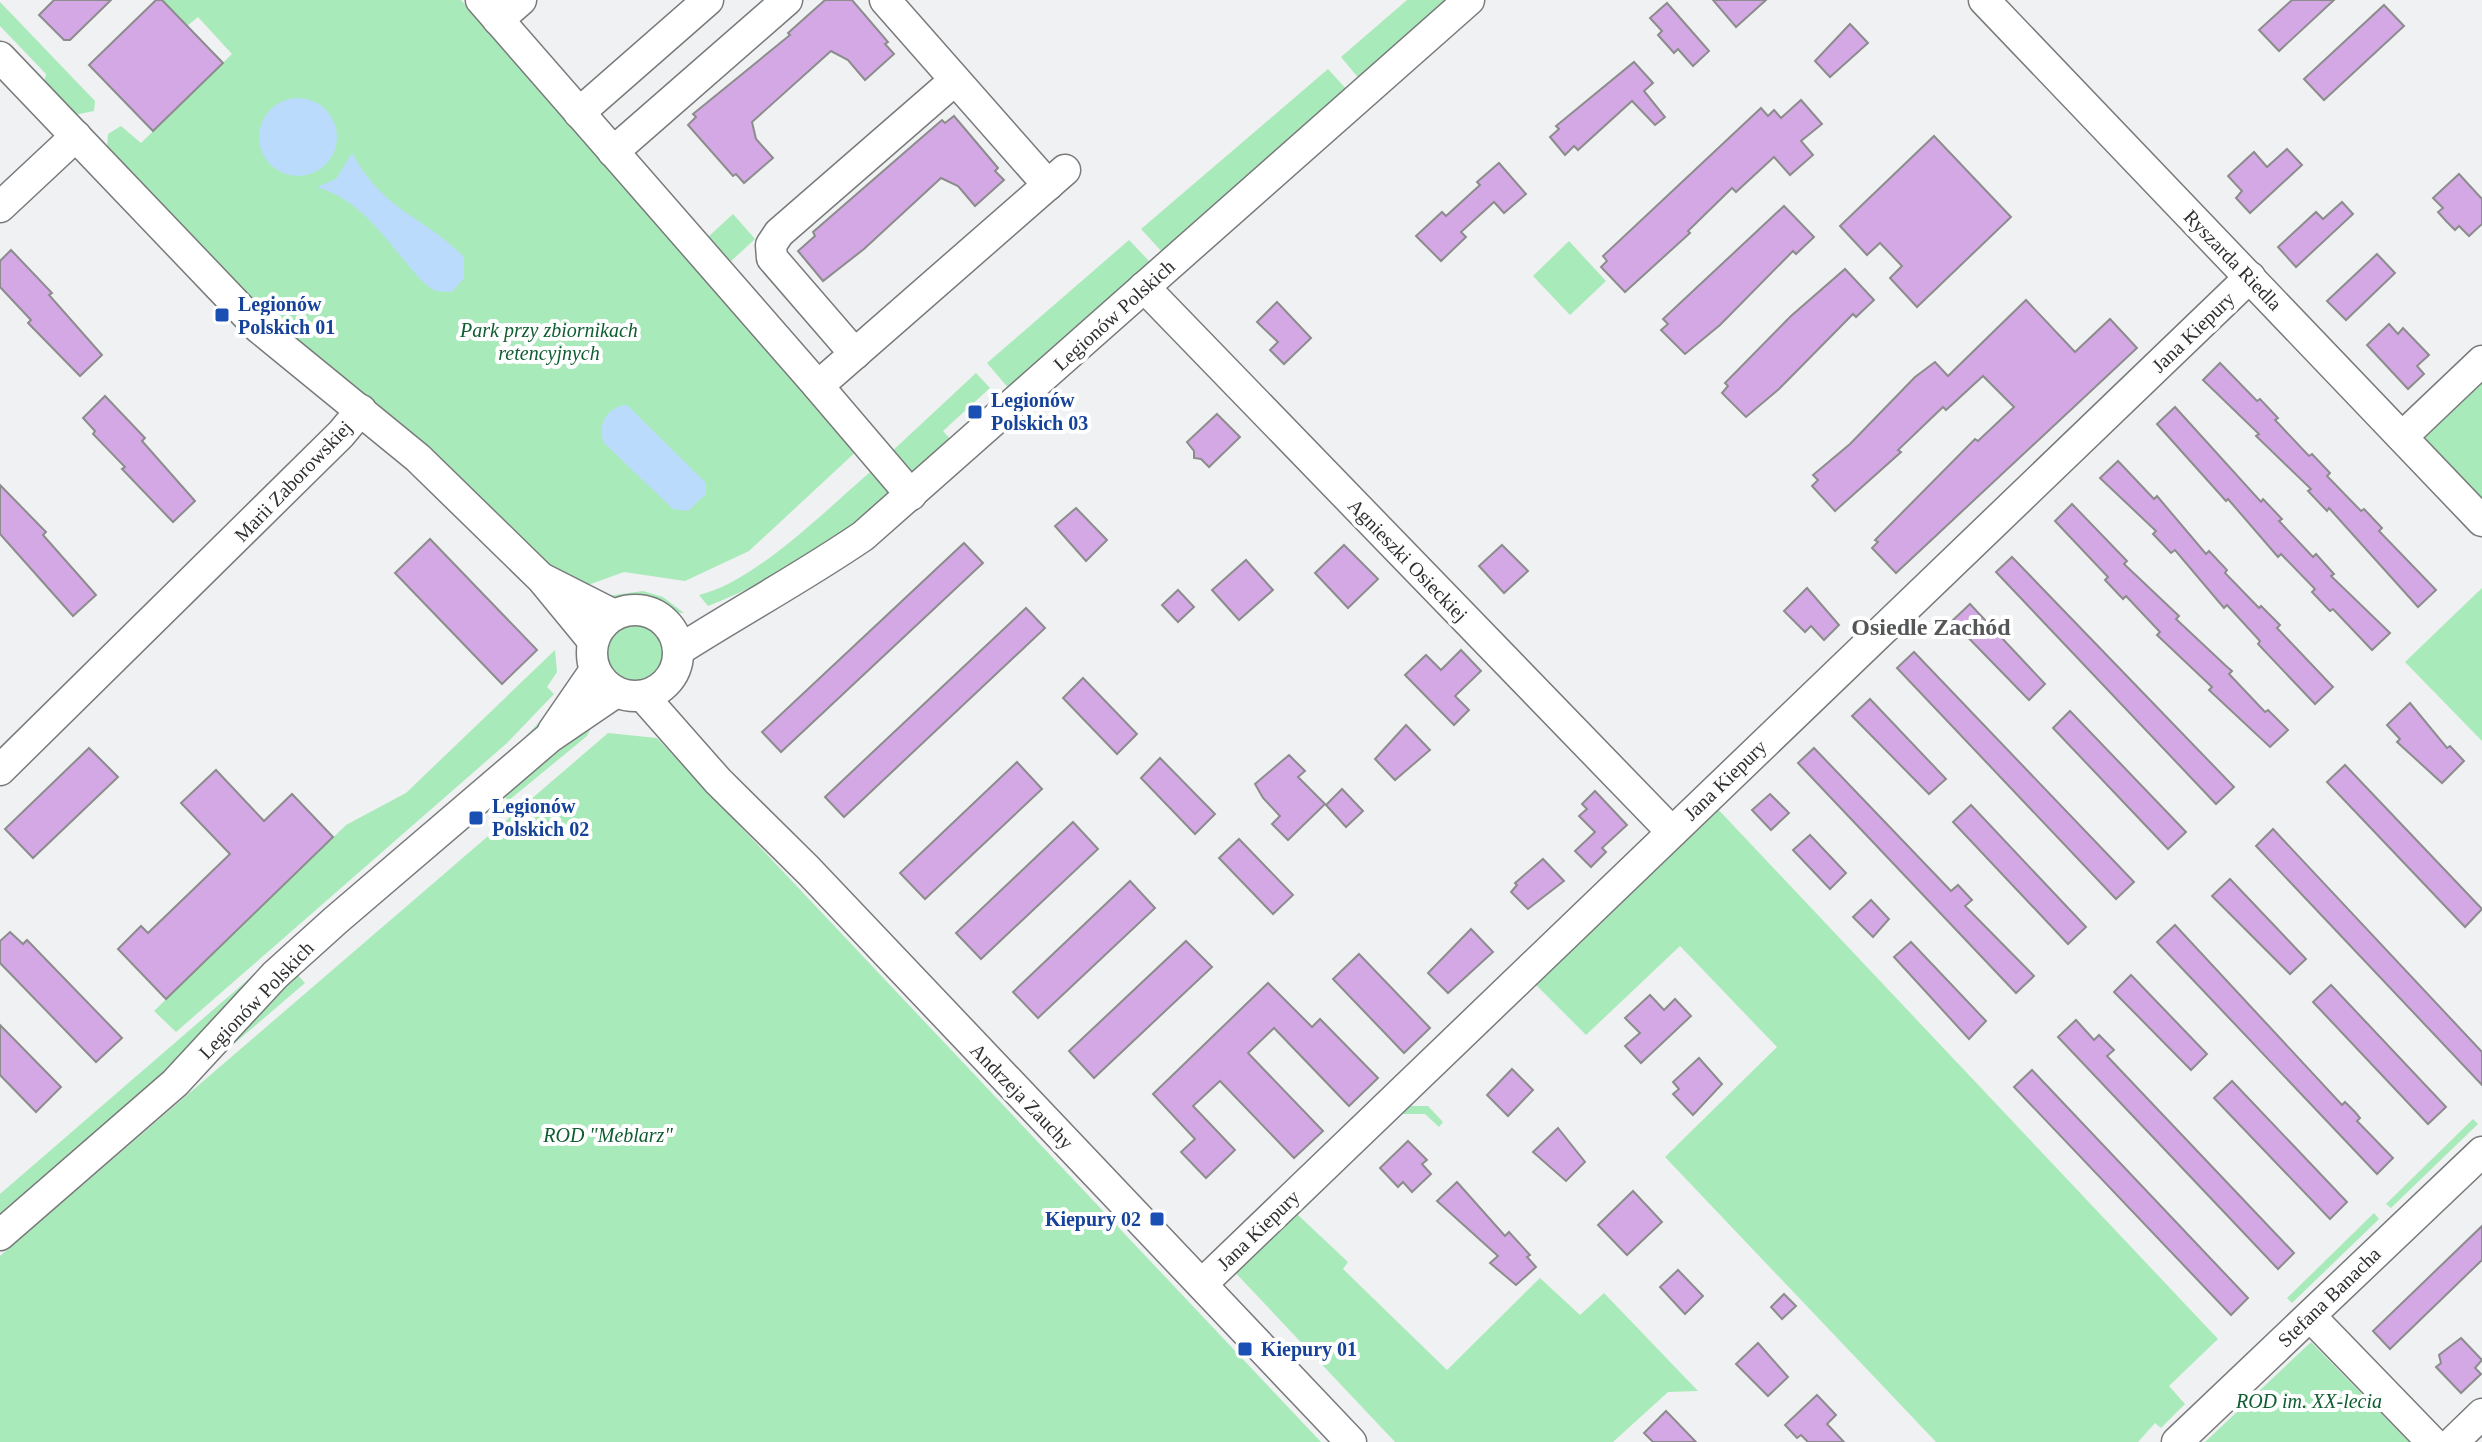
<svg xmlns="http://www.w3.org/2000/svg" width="2482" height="1442" viewBox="0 0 2482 1442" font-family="'Times New Roman',serif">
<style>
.green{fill:#a9eabb}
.water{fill:#badbfc}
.building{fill:#d4a8e5;stroke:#8c8c8d;stroke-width:2}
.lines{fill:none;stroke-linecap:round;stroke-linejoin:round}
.minor-casing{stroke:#797a7b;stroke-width:33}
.minor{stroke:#fff;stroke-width:30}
.transit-dot{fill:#1a4fb4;stroke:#fff;stroke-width:3}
.labels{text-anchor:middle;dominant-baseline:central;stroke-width:8;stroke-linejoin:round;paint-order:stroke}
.street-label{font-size:20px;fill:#2f2f30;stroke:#fff}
.transit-label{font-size:20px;font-weight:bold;fill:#164399;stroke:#fff;text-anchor:start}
.park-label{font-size:20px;font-style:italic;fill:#0f5d31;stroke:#fff}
.quarter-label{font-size:24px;font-weight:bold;fill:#555657;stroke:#fff}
</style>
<rect width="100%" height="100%" fill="#f0f1f2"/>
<g class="green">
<polygon points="162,0 461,0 860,448 749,551 685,581 624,572 588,585 585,583 580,588 535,555 267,322 107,147 108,134 121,126 141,143 232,54 198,17 187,26"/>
<polygon points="1407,0 1450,0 1361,81 1341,57"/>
<polygon points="0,2 95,101 94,111 74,115 43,87 46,74 0,26"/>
<polygon points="1328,69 1349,92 1163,253 1141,229"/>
<polygon points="733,214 755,239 730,262 708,237"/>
<polygon points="1129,240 1151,263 1010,390 987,363"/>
<polygon points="1569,241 1606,281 1570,315 1533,276"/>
<polygon points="976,373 990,388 943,431 951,440 913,475 888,455"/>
<polygon points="2482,376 2482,509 2416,439"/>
<path d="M877,466L892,489C839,541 777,579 708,606L699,595C756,582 831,505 877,466Z"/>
<polygon points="2482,588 2482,741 2405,662"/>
<path d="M643,591L663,597L684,613C659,613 646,600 619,604L607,596Z"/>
<circle cx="635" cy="653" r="31"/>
<polygon points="555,650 557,672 547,687 554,694 507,743 176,1032 154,1011 346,825 406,793"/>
<polygon points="560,700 537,730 180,1061 0,1219 0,1194 509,754"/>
<polygon points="584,725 590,730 587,736 508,801 502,793"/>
<polygon points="608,733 657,738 1321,1442 0,1442 0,1256"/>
<polygon points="1714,805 2218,1339 2169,1386 2185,1404 2161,1428 2155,1423 2138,1442 1936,1442 1665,1157 1777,1047 1680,946 1586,1035 1535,984"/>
<polygon points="293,970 305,983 194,1078"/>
<polygon points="1399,1106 1428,1106 1443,1122 1439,1127 1425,1114 1401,1114 1298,1215 1348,1262 1343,1269 1447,1370 1540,1278 1580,1315 1604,1293 1698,1391 1668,1392 1613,1442 1395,1442 1230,1267"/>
<polygon points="2473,1119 2478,1124 2391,1208 2386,1204"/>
<polygon points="2374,1213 2379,1219 2292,1303 2287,1298"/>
<polygon points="2311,1342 2409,1442 2205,1442"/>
</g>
<g class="water">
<circle cx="298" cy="137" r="39"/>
<path d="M352,153C385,213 423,215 464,257V278L452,292L435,291L425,284C390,248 368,203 317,187L336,179Z"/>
<path d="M627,405L706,483V494L688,511L673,509L604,443C596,425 608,406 627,405Z"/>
</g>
<g class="building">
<polygon points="54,0 111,0 70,40 64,40 39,15"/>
<polygon points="156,0 162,0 223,63 153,131 89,65"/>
<polygon points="825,0 852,0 888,42 885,44 894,54 865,80 848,60 831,51 752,122 756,139 773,158 744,183 736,174 733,176 688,125 696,117 693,114 790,35 788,33"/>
<polygon points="1713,0 1766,0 1736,27"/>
<polygon points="2292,0 2334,0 2279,51 2259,30"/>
<polygon points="1667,3 1709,51 1693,66 1678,49 1674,53 1658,35 1662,31 1650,18"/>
<polygon points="2384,5 2404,26 2324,100 2304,79"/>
<polygon points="1850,24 1868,43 1830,77 1815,61"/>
<polygon points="1634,62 1653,83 1644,91 1665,117 1655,125 1632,101 1578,150 1574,146 1565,155 1550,137 1559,129 1556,126"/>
<polygon points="1801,100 1822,124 1801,141 1813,155 1790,175 1774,157 1736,192 1732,188 1688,231 1690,233 1625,292 1601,267 1607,261 1603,256 1761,108 1768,116 1774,110 1781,118"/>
<polygon points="954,116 998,168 995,171 1004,180 975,206 958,186 941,178 864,249 823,281 798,251 815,236 813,232 920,139 942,120 945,123"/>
<polygon points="1934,136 2011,217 1917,307 1890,278 1902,266 1880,243 1867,255 1840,226"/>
<polygon points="2287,149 2302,165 2250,213 2236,198 2242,191 2228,176 2254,152 2267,167"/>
<polygon points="1499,163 1526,194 1504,213 1494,202 1461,232 1466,237 1441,261 1416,236 1442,212 1446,216 1480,185 1477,182"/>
<polygon points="2459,174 2482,199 2482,224 2469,236 2459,226 2455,230 2446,221 2438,212 2443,208 2433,198"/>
<polygon points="2342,202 2353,214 2296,267 2278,247 2316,212 2323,219"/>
<polygon points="1784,206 1814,237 1796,254 1793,251 1720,325 1685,354 1661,330 1668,324 1663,319"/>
<polygon points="11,250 52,293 49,295 102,355 80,376 28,323 31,320 0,287 0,261"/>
<polygon points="2377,254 2395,273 2346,320 2327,301"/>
<polygon points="1845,269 1874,300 1856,317 1853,314 1779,389 1746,417 1722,393 1728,386 1725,383 1791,316"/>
<polygon points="2026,300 2075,352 2110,319 2137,348 1896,573 1872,548 1878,542 1875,540 1975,439 1978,441 2014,407 1983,376 1946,410 1943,407 1898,450 1901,452 1835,511 1812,486 1818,480 1813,475 1850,444 1915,377 1935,362 1948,376"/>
<polygon points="1277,302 1311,338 1284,364 1270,350 1278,342 1257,322"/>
<polygon points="2389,324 2398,334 2403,328 2429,355 2417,366 2424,374 2408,389 2367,345"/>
<polygon points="2220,363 2257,401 2260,399 2278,418 2275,420 2309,456 2312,454 2330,473 2327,476 2361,511 2364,509 2382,528 2379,531 2436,590 2418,607 2329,508 2327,511 2308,491 2311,489 2256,436 2259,434 2203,380"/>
<polygon points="105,396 145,438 142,441 195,501 173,522 122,469 125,467 93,434 95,431 83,418"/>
<polygon points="2175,407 2261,502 2263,499 2282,519 2279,521 2313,557 2316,554 2334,574 2331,576 2390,633 2372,650 2333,609 2330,611 2312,592 2315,589 2281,554 2278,557 2228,499 2226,501 2157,424"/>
<polygon points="1217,414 1240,437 1209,467 1201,459 1194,458 1194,451 1187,442"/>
<polygon points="2118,461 2154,499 2157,496 2206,554 2209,551 2227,570 2225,573 2259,608 2261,606 2280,625 2277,628 2333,687 2315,704 2258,644 2260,641 2227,605 2224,608 2175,550 2171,553 2153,534 2156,531 2100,478"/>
<polygon points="0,485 46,532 43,535 96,595 73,616 0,534"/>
<polygon points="2072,504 2127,561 2124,564 2179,616 2176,619 2225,665 2232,671 2229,674 2265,712 2268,710 2288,730 2270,747 2209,690 2212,687 2157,635 2160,632 2126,596 2123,599 2105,580 2108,577 2055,521"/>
<polygon points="1076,508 1107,540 1086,561 1055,526"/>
<polygon points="430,539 537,650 502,684 395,573"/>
<polygon points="964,543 983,563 781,752 762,732"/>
<polygon points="1344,545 1378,579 1348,608 1315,573"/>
<polygon points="1502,545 1528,571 1504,593 1479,566"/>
<polygon points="2012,557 2234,787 2216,804 1996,572"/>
<polygon points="1246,560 1273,590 1239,620 1212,590"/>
<polygon points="1807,588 1839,625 1824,640 1811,626 1805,632 1784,611"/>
<polygon points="1178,590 1194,607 1178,622 1162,605"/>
<polygon points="1970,604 2045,684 2029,700 1952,621"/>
<polygon points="1026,608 1045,628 844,817 825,797"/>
<polygon points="1461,650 1481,671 1455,696 1469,710 1454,725 1405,675 1426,655 1441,670"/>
<polygon points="1914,652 2134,882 2116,899 1897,668"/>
<polygon points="1083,678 1137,734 1117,754 1063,698"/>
<polygon points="1870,699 1946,779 1929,794 1852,716"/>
<polygon points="2410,703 2447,748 2450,746 2464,761 2442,783 2397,742 2400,739 2387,725"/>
<polygon points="2070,711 2186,832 2168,849 2053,728"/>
<polygon points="1406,725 1430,750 1395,780 1375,759"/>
<polygon points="89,748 118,777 33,858 5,829"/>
<polygon points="1814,748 1951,891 1958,885 1972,900 1965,906 2034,976 2016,993 1798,763"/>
<polygon points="1289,755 1305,771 1298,777 1325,804 1288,840 1272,824 1280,816 1263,798 1255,784"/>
<polygon points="1160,758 1215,814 1195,834 1141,778"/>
<polygon points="1017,762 1042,789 925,899 900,873"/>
<polygon points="2345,765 2482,909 2465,927 2327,782"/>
<polygon points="216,770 264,821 292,794 333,837 166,999 118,949 141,926 148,933 230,854 181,803"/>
<polygon points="1342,789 1363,811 1346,827 1326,805"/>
<polygon points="1595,791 1627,825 1602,848 1606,852 1591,867 1575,851 1595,832 1579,816 1587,809 1582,804"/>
<polygon points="1770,794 1789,813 1771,830 1752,810"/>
<polygon points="1971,805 2086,927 2068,944 1953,822"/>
<polygon points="1073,822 1098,849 981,959 956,933"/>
<polygon points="2273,829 2482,1052 2482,1085 2256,846"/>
<polygon points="1810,835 1846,873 1830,889 1793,850"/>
<polygon points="1239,839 1293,895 1273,914 1219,858"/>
<polygon points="1543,859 1564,881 1528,909 1511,892 1517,885 1515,883"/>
<polygon points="2230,879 2306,959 2290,974 2212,896"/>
<polygon points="1130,881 1155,908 1038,1018 1013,992"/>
<polygon points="1871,900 1889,919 1873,937 1853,917"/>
<polygon points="2175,925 2342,1105 2345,1102 2355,1112 2360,1118 2357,1121 2393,1158 2377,1174 2157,942"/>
<polygon points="1471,929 1493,952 1448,993 1428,973"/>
<polygon points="10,932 23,944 27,940 122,1038 96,1062 0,963 0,941"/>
<polygon points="1186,941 1212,967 1094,1078 1069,1051"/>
<polygon points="1911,942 1986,1021 1969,1039 1894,957"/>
<polygon points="1359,954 1430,1028 1404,1053 1333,979"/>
<polygon points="2131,975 2207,1054 2191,1070 2114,992"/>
<polygon points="1268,983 1312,1027 1320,1019 1378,1078 1349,1106 1274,1028 1248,1053 1323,1131 1294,1158 1220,1081 1193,1106 1235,1150 1206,1178 1181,1152 1195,1139 1153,1094"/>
<polygon points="2331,985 2446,1107 2428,1124 2313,1002"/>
<polygon points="1650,995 1664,1010 1675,999 1691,1016 1641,1063 1625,1046 1640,1033 1625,1018"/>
<polygon points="2076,1020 2094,1040 2099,1035 2114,1050 2107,1056 2294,1253 2278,1269 2058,1037"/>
<polygon points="0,1025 61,1087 36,1112 0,1075"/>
<polygon points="1699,1058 1722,1084 1693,1115 1673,1094 1679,1089 1673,1082"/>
<polygon points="1512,1069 1533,1090 1508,1116 1487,1095"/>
<polygon points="2032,1070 2248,1298 2231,1315 2014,1087"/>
<polygon points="2232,1081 2347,1202 2330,1219 2214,1098"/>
<polygon points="1558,1128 1585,1162 1566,1181 1533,1152"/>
<polygon points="1408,1141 1427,1160 1422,1164 1431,1174 1412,1192 1403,1182 1398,1187 1380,1168"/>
<polygon points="1457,1182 1505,1236 1509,1232 1530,1255 1527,1257 1536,1267 1516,1285 1490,1263 1498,1256 1437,1201"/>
<polygon points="1633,1191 1662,1222 1627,1255 1598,1225"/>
<polygon points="2482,1226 2482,1260 2390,1349 2373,1331"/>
<polygon points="1678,1270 1703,1296 1685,1314 1660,1287"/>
<polygon points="1784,1294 1796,1306 1782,1319 1771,1307"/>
<polygon points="2461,1338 2482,1360 2475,1368 2481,1374 2461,1393 2436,1367 2441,1363 2439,1355"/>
<polygon points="1758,1343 1788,1377 1768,1396 1736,1364"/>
<polygon points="1817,1395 1836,1415 1827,1424 1844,1442 1808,1442 1801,1435 1797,1438 1785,1425"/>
<polygon points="1666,1411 1696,1442 1653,1442 1644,1433"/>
</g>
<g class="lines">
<g class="minor-casing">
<g id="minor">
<polyline points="481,0 818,386"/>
<polyline points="885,0 1048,185"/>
<polyline points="1984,0 2482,521"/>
<polyline points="498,20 521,0"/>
<polyline points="0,57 259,328 418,458 542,579 593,641"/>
<polyline points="579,113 708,0"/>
<polyline points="613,152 787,0"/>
<polyline points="0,207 76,136"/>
<polyline points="1144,287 1672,832"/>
<polyline points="855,354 772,258 771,245 779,233 955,80"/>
<polyline points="2402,437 2482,361"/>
<polyline points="911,495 818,386 1065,170"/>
<polyline points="543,579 614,615"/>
<circle cx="635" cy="653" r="43"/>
<path d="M679,650C740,611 803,577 863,536L1469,0"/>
<polyline points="643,696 718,781 809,871 1351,1442"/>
<polyline points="553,731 595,670"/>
<polyline points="0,770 341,434 361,410"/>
<polyline points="0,1235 175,1083 275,975 336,920 550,737 616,692"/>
<polyline points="1202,1284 2250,277"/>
<polyline points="2310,1316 2432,1442"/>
<polyline points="2177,1442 2482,1152"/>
<polyline points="2453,1442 2482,1414"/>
</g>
</g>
<use href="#minor" class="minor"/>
</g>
<g class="transit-dot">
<rect x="214" y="307" width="16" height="16" rx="4"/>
<rect x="967" y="404" width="16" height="16" rx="4"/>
<rect x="468" y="810" width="16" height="16" rx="4"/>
<rect x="1149" y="1211" width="16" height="16" rx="4"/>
<rect x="1237" y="1341" width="16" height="16" rx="4"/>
</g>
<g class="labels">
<g class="street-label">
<text transform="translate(2233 260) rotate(46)">Ryszarda Riedla</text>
<text transform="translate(1114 315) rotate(-42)">Legionów Polskich</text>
<text transform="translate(2193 332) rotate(-44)">Jana Kiepury</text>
<text transform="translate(293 481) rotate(-46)">Marii Zaborowskiej</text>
<text transform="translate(1408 560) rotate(46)">Agnieszki Osieckiej</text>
<text transform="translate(1725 780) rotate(-44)">Jana Kiepury</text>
<text transform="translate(256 1000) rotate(-46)">Legionów Polskich</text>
<text transform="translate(1022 1096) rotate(46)">Andrzeja Zauchy</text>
<text transform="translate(1258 1230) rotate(-44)">Jana Kiepury</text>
<text transform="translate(2329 1297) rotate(-44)">Stefana Banacha</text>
</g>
<g class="transit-label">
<text x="238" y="304">Legionów<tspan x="238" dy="23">Polskich 01</tspan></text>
<text x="991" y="400">Legionów<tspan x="991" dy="23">Polskich 03</tspan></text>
<text x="492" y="806">Legionów<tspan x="492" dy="23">Polskich 02</tspan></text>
<text x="1141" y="1219" text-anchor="end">Kiepury 02</text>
<text x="1261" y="1349">Kiepury 01</text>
</g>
<g class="park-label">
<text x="549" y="330">Park przy zbiornikach<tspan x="549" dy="23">retencyjnych</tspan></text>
<text x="608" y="1135">ROD "Meblarz"</text>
<text x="2309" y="1401">ROD im. XX-lecia</text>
</g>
<g class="quarter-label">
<text x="1931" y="627">Osiedle Zachód</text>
</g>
</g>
</svg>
